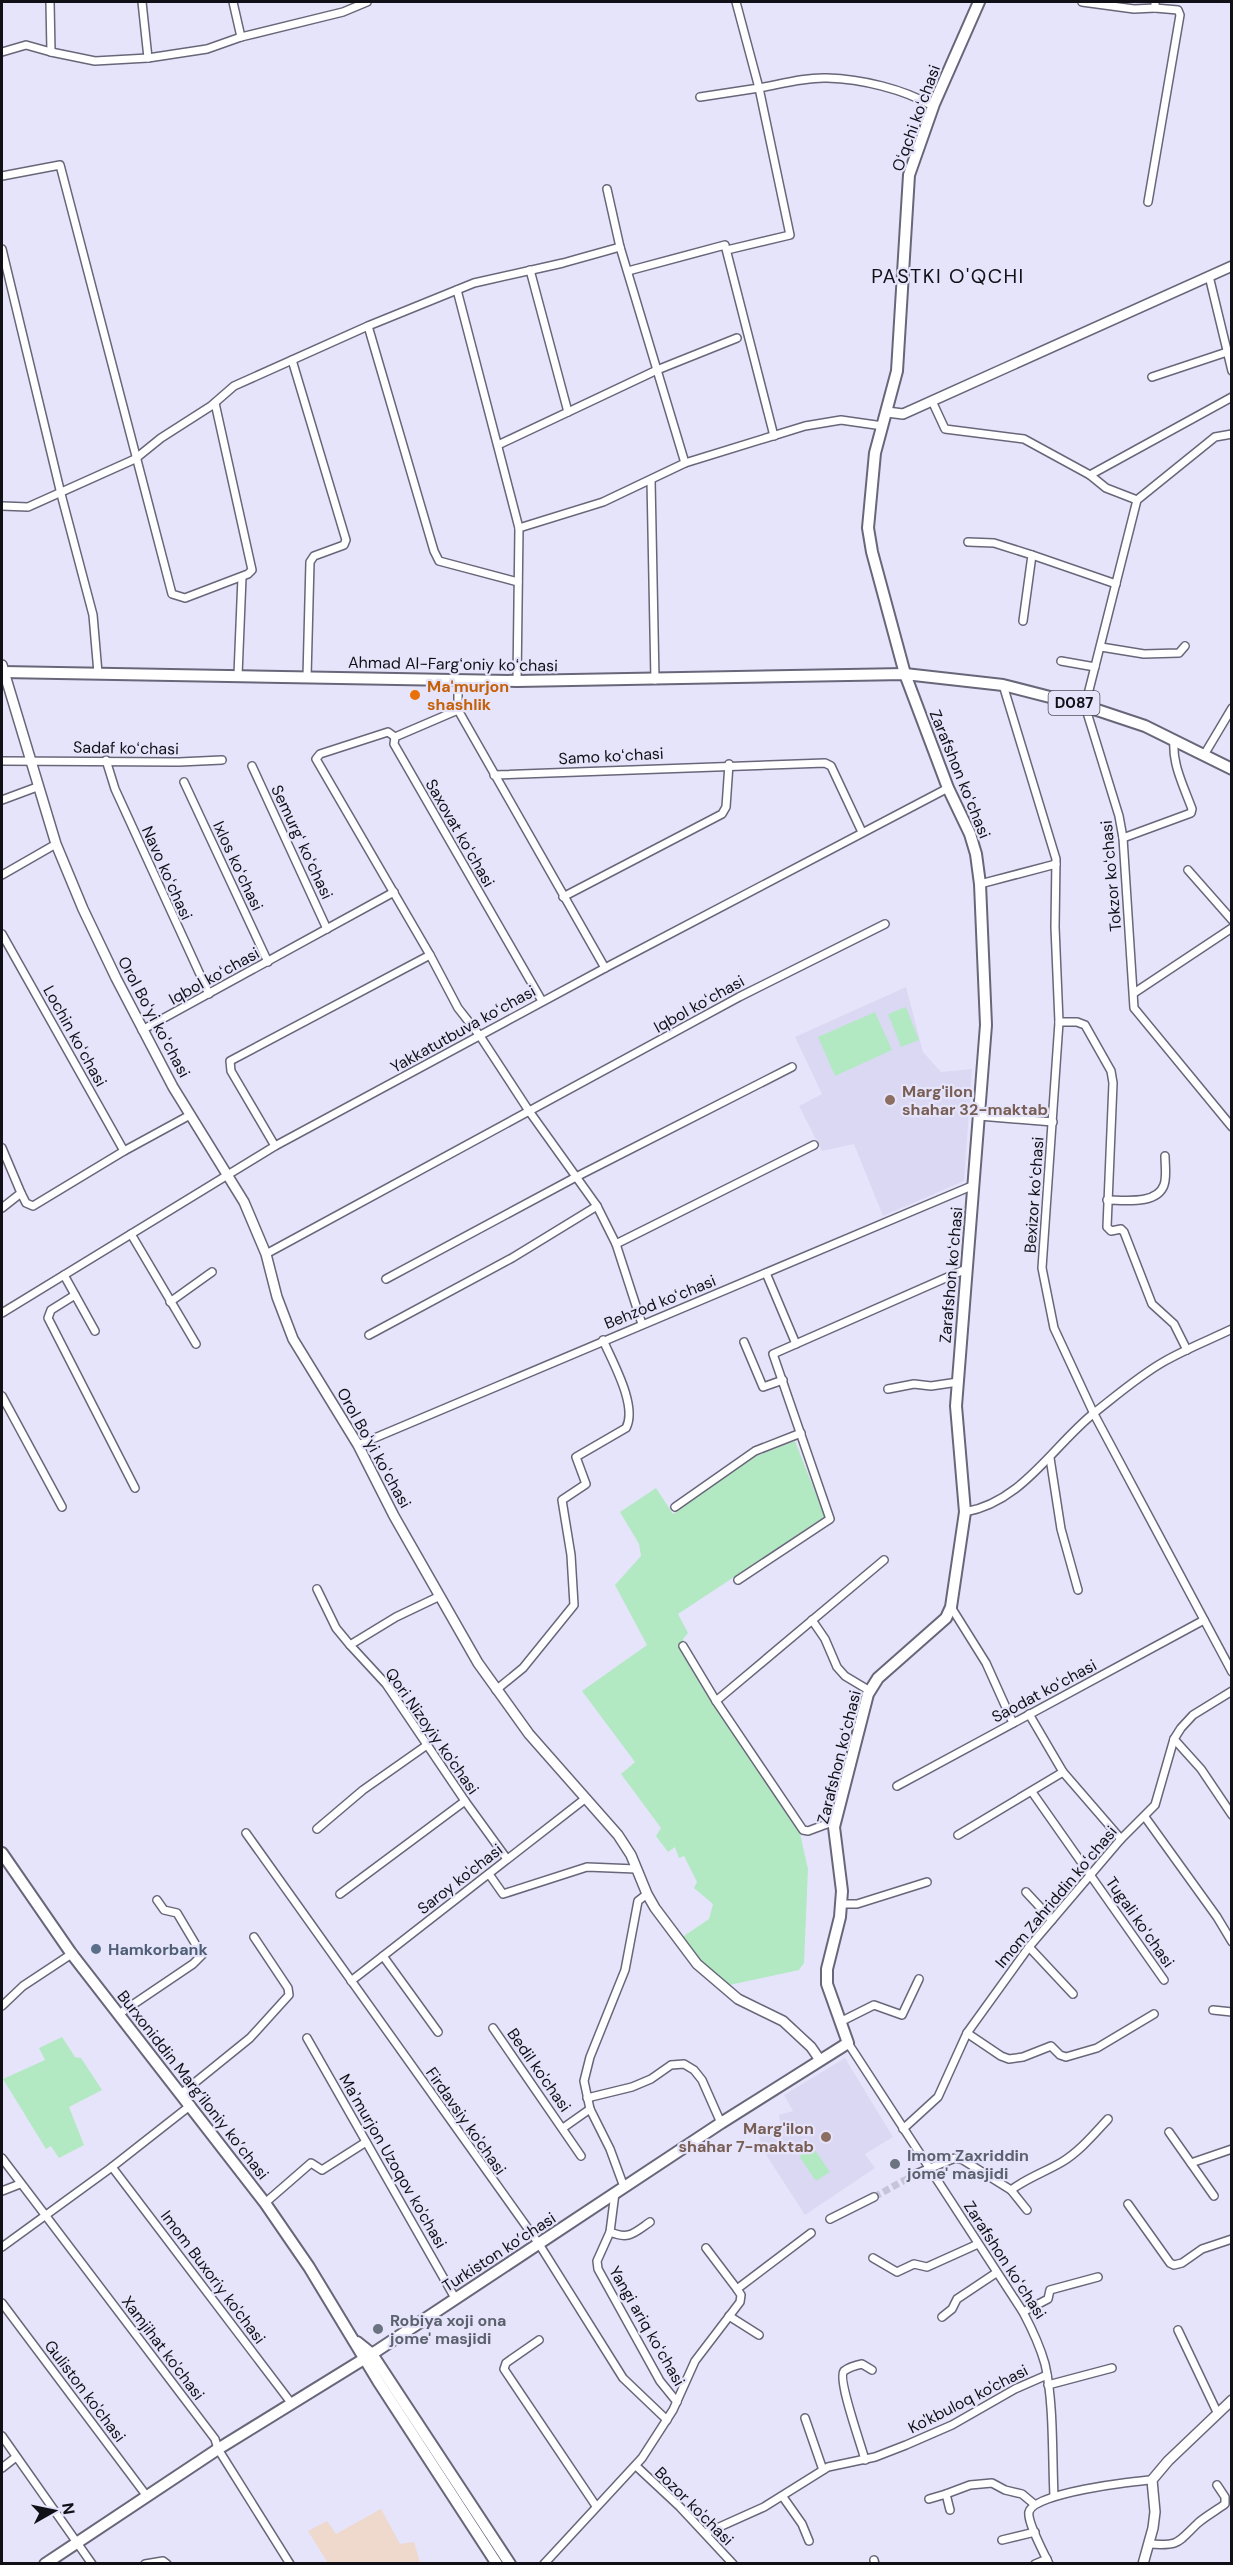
<svg xmlns="http://www.w3.org/2000/svg" width="1233" height="2565" viewBox="0 0 1233 2565" font-family="'DM Sans',sans-serif">
<style>
.industrial{fill:#efd8cc}
.built{fill:#dbd8f4}
.green{fill:#b2e9c3}
.lines{fill:none;stroke-linecap:round;stroke-linejoin:round}
.minor-tunnel{stroke:#c6c4d8;stroke-width:7;stroke-dasharray:7 3.5;stroke-linecap:butt}
.minor-casing{stroke:#686679;stroke-width:10}
.tertiary-casing{stroke:#686679;stroke-width:12}
.secondary-casing{stroke:#686679;stroke-width:14}
.primary-casing{stroke:#686679;stroke-width:14}
.minor{stroke:#fff;stroke-width:7}
.tertiary{stroke:#fff;stroke-width:9}
.secondary{stroke:#fff;stroke-width:10}
.primary{stroke:#fff;stroke-width:10}
.food-dot{fill:#e8710a;stroke:#e6e4fa;stroke-width:2}
.education-dot{fill:#8d6e63;stroke:#e6e4fa;stroke-width:2}
.service-dot{fill:#5c6f8a;stroke:#e6e4fa;stroke-width:2}
.worship-dot{fill:#6b7280;stroke:#e6e4fa;stroke-width:2}
.labels{text-anchor:middle;dominant-baseline:central;stroke-width:4.5;stroke-linejoin:round;paint-order:stroke}
.shield{fill:#e6e4fa;stroke:#51505b;stroke-width:1.5}
.shield-label{font-size:15px;font-weight:bold;fill:#111017}
.street-label{font-size:16px;fill:#111017;stroke:#e6e4fa}
.food-label{font-size:16px;font-weight:bold;fill:#c56008;stroke:#e6e4fa;text-anchor:start}
.education-label{font-size:16px;font-weight:bold;fill:#785e54;stroke:#e6e4fa;text-anchor:start}
.service-label{font-size:16px;font-weight:bold;fill:#4e5e75;stroke:#e6e4fa;text-anchor:start}
.worship-label{font-size:16px;font-weight:bold;fill:#5b616d;stroke:#e6e4fa;text-anchor:start}
.quarter-label{font-size:20px;letter-spacing:1.5px;fill:#111017;stroke:#e6e4fa}
</style>
<rect width="100%" height="100%" fill="#e6e4fa"/>
<polygon class="industrial" points="381,2509 400,2544 414,2542 420,2563 328,2563 308,2531 327,2521 336,2534"/>
<g class="built">
<polygon points="906,987 923,1052 941,1072 972,1069 964,1181 883,1216 854,1144 822,1151 799,1106 822,1094 795,1037"/>
<polygon points="845,2058 893,2137 865,2154 875,2168 805,2215 763,2150 759,2136 781,2130 779,2115 793,2111 784,2095"/>
</g>
<g class="green">
<polygon points="906,1007 919,1040 901,1047 888,1014"/>
<polygon points="875,1012 892,1050 835,1076 818,1037"/>
<polygon points="795,1441 825,1517 678,1614 688,1633 683,1639 752,1757 799,1829 808,1869 804,1963 799,1970 725,1986 681,1938 709,1919 713,1904 694,1888 697,1882 684,1856 679,1858 675,1847 668,1852 656,1836 661,1828 621,1774 635,1762 582,1691 647,1645 615,1585 641,1556 639,1544 620,1512 656,1488 673,1514 751,1458"/>
<polygon points="62,2037 75,2057 81,2058 102,2090 69,2107 84,2145 59,2158 51,2146 46,2149 3,2079 45,2060 39,2048"/>
<polygon points="813,2147 830,2172 816,2181 799,2156"/>
</g>
<g class="lines">
<polyline class="minor-tunnel" points="874,2197 916,2174"/>
<g class="minor-casing">
<g id="minor">
<polyline points="142,2 148,58"/>
<polyline points="233,2 241,37"/>
<polyline points="1082,2 1134,9 1155,8 1155,2"/>
<polyline points="2,52 26,45 51,52 50,2"/>
<polyline points="51,52 95,61 148,58 207,49 241,37 343,12 367,2"/>
<polyline points="700,97 759,88 736,2"/>
<polyline points="2,176 60,165 172,594 185,598 248,574 252,570 215,403"/>
<polyline points="1148,202 1180,15 1178,10 1155,8"/>
<polyline points="2,249 61,494 93,615 98,673"/>
<path d="M727,250L790,235L759,88C781,84 805,77 827,78C862,79 903,89 933,106"/>
<polyline points="530,270 568,412"/>
<polyline points="628,271 725,245 774,436"/>
<polyline points="1209,276 1232,371"/>
<polyline points="457,290 519,528"/>
<polyline points="368,326 434,551 439,561 518,582"/>
<polyline points="292,360 346,540 344,545 314,556 310,562 307,677"/>
<polyline points="1152,377 1227,352"/>
<polyline points="932,401 945,429 1024,439 1090,475"/>
<polyline points="1232,434 1215,437 1137,500 1085,706 1119,816 1123,838 1134,1008 1232,1127"/>
<polyline points="498,445 657,370 737,338"/>
<polyline points="685,463 805,426 841,420 883,426"/>
<polyline points="651,480 655,680"/>
<polyline points="1137,500 1106,488 1090,475 1232,397"/>
<polyline points="2,506 28,507 135,459 161,438 211,406 234,386 368,326 474,283 563,263 620,247"/>
<polyline points="968,542 994,543 1032,555 1023,621"/>
<polyline points="1032,555 1116,584"/>
<polyline points="1101,647 1144,654 1179,653 1185,646"/>
<polyline points="1061,661 1095,667"/>
<polyline points="238,675 242,577"/>
<polyline points="458,680 458,710 605,968"/>
<polyline points="517,681 519,528 603,502 685,463 620,247 607,189"/>
<polyline points="1003,685 1056,859 1055,927 1059,1022 1042,1268 1054,1328 1094,1414 1232,1672"/>
<polyline points="458,710 395,737 394,744 542,1001"/>
<polyline points="395,737 388,732 320,754 316,759 430,955 458,1008 480,1036 529,1111 597,1206 616,1244 642,1324"/>
<polyline points="1204,755 1232,708"/>
<polyline points="106,760 115,789 209,994"/>
<polyline points="2,761 179,762 222,760"/>
<polyline points="252,766 327,929"/>
<polyline points="494,775 825,763 831,766 862,832"/>
<polyline points="184,782 268,962"/>
<polyline points="2,800 37,787"/>
<path d="M1123,838L1191,813L1192,809C1184,787 1172,764 1174,741"/>
<polyline points="1188,870 1232,920"/>
<polyline points="2,875 56,844"/>
<polyline points="980,884 1056,864"/>
<polyline points="563,897 722,814 726,807 729,764"/>
<polyline points="2,934 124,1151 190,1115"/>
<polyline points="1134,993 1232,928"/>
<polyline points="1059,1022 1077,1022 1085,1025 1111,1071 1113,1083 1107,1227 1111,1231 1121,1229 1124,1232 1152,1304 1174,1324 1187,1350"/>
<polyline points="142,1030 394,892"/>
<polyline points="979,1116 1053,1122"/>
<polyline points="275,1146 231,1071 230,1061 430,955"/>
<polyline points="2,1148 21,1193 2,1208"/>
<polyline points="21,1193 26,1203 33,1206 124,1151"/>
<path d="M1107,1200C1124,1200 1157,1205 1164,1185C1167,1177 1165,1165 1165,1156"/>
<polyline points="131,1234 196,1344"/>
<polyline points="616,1244 814,1145"/>
<polyline points="266,1254 739,997 885,924"/>
<polyline points="766,1273 796,1344"/>
<polyline points="64,1275 95,1331"/>
<polyline points="386,1279 576,1177 792,1067"/>
<polyline points="75,1295 51,1310 48,1318 135,1488"/>
<polyline points="170,1302 212,1272"/>
<polyline points="2,1313 275,1146 605,968 948,788"/>
<polyline points="369,1335 512,1258 597,1206"/>
<polyline points="744,1342 763,1387 783,1380"/>
<polyline points="888,1389 914,1384 931,1386 958,1382"/>
<polyline points="2,1396 62,1507"/>
<polyline points="358,1445 974,1185"/>
<polyline points="1050,1458 1061,1529 1078,1590"/>
<polyline points="675,1507 755,1451 801,1433"/>
<path d="M965,1512C1022,1502 1052,1447 1094,1413C1117,1395 1140,1375 1165,1361C1186,1349 1209,1340 1232,1329"/>
<polyline points="738,1580 830,1519 773,1354 966,1269"/>
<polyline points="317,1589 336,1628 350,1645"/>
<polyline points="440,1596 396,1617 350,1645 386,1684 465,1801 507,1859"/>
<polyline points="951,1607 986,1663 1013,1723"/>
<polyline points="812,1620 825,1639 837,1667 845,1676 870,1691"/>
<polyline points="683,1646 716,1701 803,1830 808,1831 835,1821"/>
<path d="M496,1690L523,1668L574,1605L571,1555L562,1500L586,1484L576,1457L626,1428C638,1406 612,1361 603,1340"/>
<polyline points="716,1701 884,1560"/>
<polyline points="1029,1714 1063,1772 1121,1839"/>
<polyline points="1174,1739 1201,1769 1232,1815"/>
<polyline points="897,1786 1204,1620"/>
<polyline points="1032,1792 1164,1980"/>
<polyline points="1145,1817 1217,1917 1232,1942"/>
<polyline points="317,1829 363,1790 427,1745"/>
<polyline points="246,1833 539,2244 623,2378 667,2420"/>
<polyline points="958,1835 1063,1772"/>
<polyline points="489,1874 503,1894 587,1867 636,1869"/>
<polyline points="1026,1892 1052,1920"/>
<polyline points="340,1894 465,1801"/>
<polyline points="841,1904 857,1904 927,1882"/>
<polyline points="1029,1947 1073,1994"/>
<polyline points="383,1956 438,2032"/>
<polyline points="351,1981 586,1798"/>
<polyline points="2,2006 23,1986 73,1953"/>
<polyline points="1213,2010 1232,2012"/>
<polyline points="119,2014 193,1964 202,1955 177,1913 164,1910 157,1900"/>
<polyline points="840,2022 874,2005 902,2015 919,1979"/>
<polyline points="493,2028 581,2156"/>
<polyline points="967,2033 1001,2056 1009,2059 1023,2057 1051,2046 1060,2055 1066,2057 1097,2048 1154,2014"/>
<polyline points="307,2038 455,2298"/>
<path d="M848,2043L1023,2312C1032,2329 1040,2346 1045,2364C1054,2403 1052,2455 1054,2496"/>
<polyline points="182,2093 250,2038 289,1995 288,1988 254,1937"/>
<polyline points="587,2098 632,2087 651,2079 671,2065 684,2064 694,2070 702,2080 721,2123"/>
<polyline points="563,2128 590,2109"/>
<polyline points="903,2129 938,2097 967,2033 1029,1947 1121,1839 1155,1805 1174,1739 1181,1728 1193,1715 1232,1691"/>
<polyline points="1169,2132 1214,2196"/>
<polyline points="2,2158 215,2439 218,2449 290,2564"/>
<polyline points="1191,2163 1232,2149"/>
<polyline points="112,2167 292,2404"/>
<polyline points="916,2174 955,2158 963,2160 1011,2190 1027,2210"/>
<polyline points="624,2187 610,2149 590,2109 584,2081 590,2057 625,1970 638,1901 647,1894"/>
<path d="M1011,2190C1027,2178 1045,2172 1062,2162C1080,2151 1094,2134 1108,2119"/>
<polyline points="2,2191 20,2184"/>
<polyline points="615,2193 610,2232 597,2261 598,2269 660,2381 677,2402"/>
<polyline points="265,2203 311,2163 322,2170 366,2142"/>
<polyline points="1128,2204 1170,2263 1174,2265 1182,2263 1202,2249 1232,2239"/>
<polyline points="830,2219 874,2197"/>
<path d="M610,2232C629,2240 634,2233 650,2222"/>
<polyline points="2,2247 112,2167 191,2105"/>
<polyline points="706,2248 737,2289"/>
<polyline points="873,2258 897,2272 914,2264 927,2267 978,2244"/>
<polyline points="2,2303 146,2495"/>
<polyline points="1023,2312 1048,2299 1050,2290 1098,2277"/>
<polyline points="729,2316 759,2335"/>
<polyline points="942,2317 952,2309 957,2299 996,2273"/>
<polyline points="1178,2330 1217,2412"/>
<polyline points="539,2340 506,2363 504,2369 596,2506"/>
<polyline points="1048,2385 1112,2368"/>
<polyline points="805,2418 823,2470"/>
<polyline points="2,2436 92,2564"/>
<path d="M865,2460C862,2447 837,2379 844,2371C848,2368 857,2365 862,2364L872,2370"/>
<polyline points="636,2466 680,2507 733,2564"/>
<polyline points="2,2468 16,2457"/>
<polyline points="783,2497 802,2524 809,2541"/>
<polyline points="929,2499 946,2494"/>
<polyline points="950,2510 946,2494 970,2485 992,2483 1005,2490 1022,2494 1034,2504"/>
<polyline points="706,2533 764,2507 828,2467 875,2457 906,2445 952,2425 1015,2389 1047,2375"/>
<polyline points="1002,2540 1035,2532"/>
<path d="M1149,2544C1180,2546 1177,2543 1198,2523C1206,2516 1217,2510 1225,2504V2497L1217,2485"/>
<polyline points="874,2560 875,2564"/>
<polyline points="145,2564 163,2561 167,2564"/>
<polyline points="544,2564 642,2458 673,2410 695,2361 740,2302 741,2295 737,2289 811,2233"/>
<polyline points="1035,2564 1047,2559"/>
<path d="M1049,2564C1044,2553 1027,2522 1029,2512C1033,2493 1133,2481 1152,2480"/>
</g>
</g>
<g class="tertiary-casing">
<g id="tertiary">
<polyline points="887,412 903,414 1232,266"/>
<polyline points="2,665 56,844 83,909 116,978 173,1087 244,1202 266,1254 277,1297 293,1339 358,1445 394,1516 478,1663 529,1734 618,1835 631,1855 647,1894 655,1908 697,1964 738,1999 783,2021 811,2047 820,2060"/>
<polyline points="1143,2564 1153,2528 1155,2512 1152,2480 1168,2461 1232,2400"/>
</g>
</g>
<g class="secondary-casing">
<polyline id="secondary" points="45,2564 218,2449 372,2354 721,2123 848,2043 827,1984 827,1969 840,1917 842,1891 834,1827 868,1694 878,1678 946,1618 951,1607 965,1512 956,1406 986,1025 980,884 976,854 970,834 948,788 905,674 872,552 868,528 875,453 897,371 909,175 934,104 979,2"/>
</g>
<g class="primary-casing">
<g id="primary">
<polyline points="2,672 517,681 905,674 1003,685 1085,706 1145,726 1232,769"/>
<polyline points="2,1853 71,1953 265,2203 309,2267 378,2381 497,2564"/>
<polyline points="357,2342 372,2354 510,2564"/>
</g>
</g>
<use href="#minor" class="minor"/>
<use href="#tertiary" class="tertiary"/>
<use href="#secondary" class="secondary"/>
<use href="#primary" class="primary"/>
</g>
<circle class="food-dot" cx="415" cy="695" r="6"/>
<g class="education-dot">
<circle cx="890" cy="1100" r="6"/>
<circle cx="826" cy="2137" r="6"/>
</g>
<circle class="service-dot" cx="96" cy="1949" r="6"/>
<g class="worship-dot">
<circle cx="895" cy="2164" r="6"/>
<circle cx="378" cy="2329" r="6"/>
</g>
<g class="labels">
<rect class="shield" x="1048.5" y="691" width="51" height="24" rx="4.5"/>
<g class="shield-label">
<text x="1074" y="703">D087</text>
</g>
<g class="street-label">
<text transform="translate(916 118) rotate(-70)">Oʻqchi koʻchasi</text>
<text transform="translate(453 664) rotate(1)">Ahmad Al-Fargʻoniy koʻchasi</text>
<text transform="translate(126 748) rotate(1)">Sadaf koʻchasi</text>
<text transform="translate(611 756) rotate(-3)">Samo koʻchasi</text>
<text transform="translate(960 774) rotate(68)">Zarafshon koʻchasi</text>
<text transform="translate(460 833) rotate(60)">Saxovat koʻchasi</text>
<text transform="translate(302 842) rotate(65)">Semurgʻ koʻchasi</text>
<text transform="translate(238 866) rotate(65)">Ixlos koʻchasi</text>
<text transform="translate(167 873) rotate(66)">Navo koʻchasi</text>
<text transform="translate(1111 876) rotate(-95)">Tokzor koʻchasi</text>
<text transform="translate(214 976) rotate(-29)">Iqbol koʻchasi</text>
<text transform="translate(699 1004) rotate(-29)">Iqbol koʻchasi</text>
<text transform="translate(154 1017) rotate(62)">Orol Boʻyi koʻchasi</text>
<text transform="translate(463 1029) rotate(-29)">Yakkatutbuva koʻchasi</text>
<text transform="translate(75 1036) rotate(61)">Lochin koʻchasi</text>
<text transform="translate(1034 1195) rotate(-86)">Bexizor koʻchasi</text>
<text transform="translate(951 1275) rotate(-85)">Zarafshon koʻchasi</text>
<text transform="translate(660 1302) rotate(-22)">Behzod koʻchasi</text>
<text transform="translate(374 1448) rotate(61)">Orol Boʻyi koʻchasi</text>
<text transform="translate(1044 1691) rotate(-28)">Saodat koʻchasi</text>
<text transform="translate(432 1731) rotate(55)">Qori Nizoyiy ko'chasi</text>
<text transform="translate(839 1757) rotate(-76)">Zarafshon koʻchasi</text>
<text transform="translate(460 1879) rotate(-38)">Saroy ko'chasi</text>
<text transform="translate(1056 1897) rotate(-50)">Imom Zahriddin koʻchasi</text>
<text transform="translate(1140 1922) rotate(55)">Tugali koʻchasi</text>
<text transform="translate(539 2070) rotate(55)">Bedil ko'chasi</text>
<text transform="translate(193 2085) rotate(52)">Burxoniddin Marg’iloniy ko’chasi</text>
<text transform="translate(466 2121) rotate(55)">Firdavsiy ko'chasi</text>
<text transform="translate(393 2161) rotate(60)">Maʼmurjon Uzoqov ko'chasi</text>
<text transform="translate(499 2252) rotate(-33)">Turkiston ko’chasi</text>
<text transform="translate(1005 2260) rotate(57)">Zarafshon koʻchasi</text>
<text transform="translate(213 2277) rotate(53)">Imom Buxoriy ko'chasi</text>
<text transform="translate(647 2326) rotate(60)">Yangi ariq koʻchasi</text>
<text transform="translate(163 2348) rotate(53)">Xamjihat ko'chasi</text>
<text transform="translate(85 2391) rotate(53)">Guliston ko'chasi</text>
<text transform="translate(968 2399) rotate(-27)">Ko'kbuloq ko'chasi</text>
<text transform="translate(694 2506) rotate(45)">Bozor ko'chasi</text>
</g>
<g class="food-label">
<text x="427" y="686">Ma'murjon<tspan x="427" dy="18">shashlik</tspan></text>
</g>
<g class="education-label">
<text x="902" y="1091">Marg'ilon<tspan x="902" dy="18">shahar 32-maktab</tspan></text>
<text x="814" y="2128" text-anchor="end">Marg'ilon<tspan x="814" dy="18">shahar 7-maktab</tspan></text>
</g>
<g class="service-label">
<text x="108" y="1949">Hamkorbank</text>
</g>
<g class="worship-label">
<text x="907" y="2155">Imom Zaxriddin<tspan x="907" dy="18">jome' masjidi</tspan></text>
<text x="390" y="2320">Robiya xoji ona<tspan x="390" dy="18">jome' masjidi</tspan></text>
</g>
<g class="quarter-label">
<text x="948" y="276">PASTKI O'QCHI</text>
</g>
</g>
<rect width="1233" height="2565" fill="none" stroke="#111017" stroke-width="6"/>
<g transform="translate(54 2511) rotate(81)" stroke="#e6e4fa" stroke-width="4.5" paint-order="stroke">
<path d="M0-4.5L10 22L0 15L-10 22Z" fill="#111017"/>
<text y="-9" font-size="16" font-weight="bold" text-anchor="middle" fill="#111017">N</text>
</g>
</svg>
